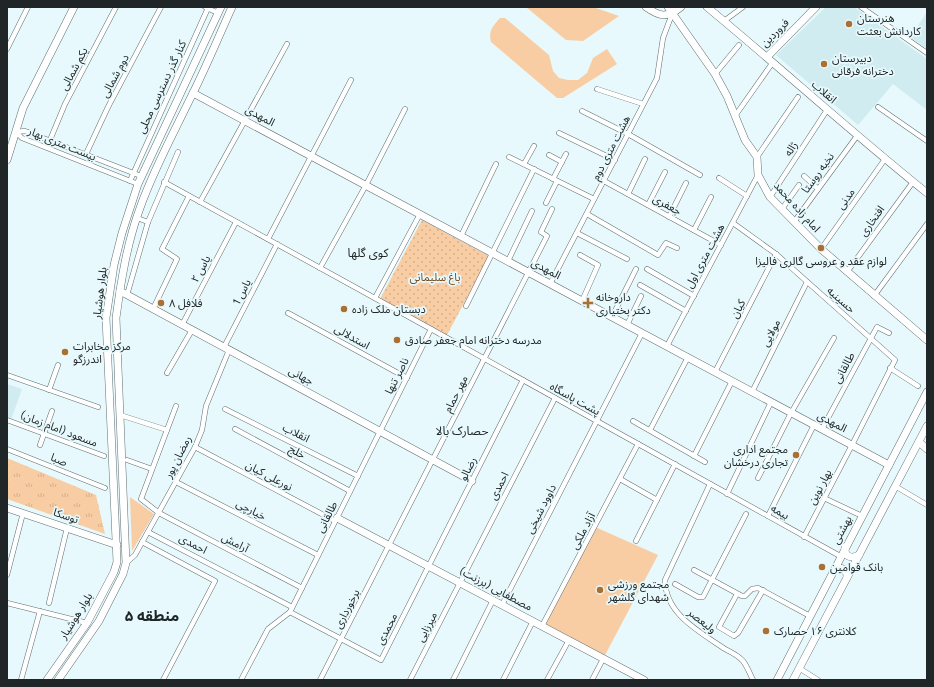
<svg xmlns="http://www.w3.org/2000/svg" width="934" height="687" viewBox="0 0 934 687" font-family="Figtree,'Noto Sans Arabic',sans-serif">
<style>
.built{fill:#d1ecf0}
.grass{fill:url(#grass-tufts)}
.park{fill:#f9cda4}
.garden{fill:url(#garden-dots)}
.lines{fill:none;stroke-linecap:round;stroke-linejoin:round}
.street-casing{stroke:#617073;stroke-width:5.5}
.secondary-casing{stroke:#617073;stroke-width:8}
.primary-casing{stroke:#617073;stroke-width:8}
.street{stroke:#fff;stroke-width:4.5}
.secondary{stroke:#fff;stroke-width:7}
.primary{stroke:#fff;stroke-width:7}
.poi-dot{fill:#ab6f31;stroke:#e7f9fc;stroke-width:1.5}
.labels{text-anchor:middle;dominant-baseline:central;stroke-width:3.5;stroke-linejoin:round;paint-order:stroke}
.poi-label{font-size:11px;fill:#202627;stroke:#e7f9fc;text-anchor:start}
.street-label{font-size:11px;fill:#202627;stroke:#e7f9fc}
.park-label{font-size:11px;fill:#754c23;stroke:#e7f9fc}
.neighbourhood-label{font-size:12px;fill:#202627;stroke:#e7f9fc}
.district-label{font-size:15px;font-weight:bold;fill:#202627;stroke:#e7f9fc}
</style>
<defs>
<pattern id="grass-tufts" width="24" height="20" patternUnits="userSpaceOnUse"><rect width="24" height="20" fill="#f9cda4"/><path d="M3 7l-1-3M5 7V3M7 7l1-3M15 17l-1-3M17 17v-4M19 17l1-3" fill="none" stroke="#d5b08d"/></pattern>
<pattern id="garden-dots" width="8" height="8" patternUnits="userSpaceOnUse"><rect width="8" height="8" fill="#f9cda4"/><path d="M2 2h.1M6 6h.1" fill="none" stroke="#d5b08d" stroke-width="1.8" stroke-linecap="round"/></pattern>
</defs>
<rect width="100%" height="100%" fill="#e7f9fc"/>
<g class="built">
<polygon points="826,7 854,7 927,59 927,110 893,84 858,125 776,55"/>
<polygon points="927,12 927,49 910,37"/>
<polygon points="7,384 22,389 11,420 7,418"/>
</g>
<polygon class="grass" points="7,458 96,495 105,534 7,499"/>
<g class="park">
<polygon points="526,7 593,7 619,16 583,41 566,40"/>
<path d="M500,18H505L549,55L553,71L559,78L568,80H578L587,73L593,58L607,49L617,64L563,98H557L491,42C488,31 493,26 500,18Z"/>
<polygon points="130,497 154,514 132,551"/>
<polygon points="593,526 658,555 604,657 544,625"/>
</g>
<polygon class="garden" points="422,220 489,256 447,335 380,299"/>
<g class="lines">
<g class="street-casing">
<g id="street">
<polyline points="205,7 218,13"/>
<polyline points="861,7 927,53"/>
<polyline points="724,21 743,7"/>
<polyline points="7,49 28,7"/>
<polyline points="715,74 739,45"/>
<polyline points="597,89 643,104"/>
<polyline points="878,107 927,141"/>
<polyline points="582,111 628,134 700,175"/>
<polyline points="735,116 773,62"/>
<polyline points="16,132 25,131 141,176"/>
<polyline points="16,132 22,138 138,184"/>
<polyline points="559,133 615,160"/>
<polyline points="50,140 65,104 116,7"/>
<polyline points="86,154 108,107 161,7"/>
<polyline points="549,155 562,162"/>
<polyline points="509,157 594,199"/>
<polyline points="757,157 798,97"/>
<polyline points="524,164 534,146"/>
<polyline points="804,176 818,189"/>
<polyline points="719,178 747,196"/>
<polyline points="553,179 566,154"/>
<polyline points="130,181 208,8"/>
<polyline points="604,181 721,245"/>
<polyline points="164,182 431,329 840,556"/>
<polyline points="628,194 645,159"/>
<polyline points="770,197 827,110"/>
<polyline points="200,202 287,44"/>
<polyline points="546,203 557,181"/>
<polyline points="648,205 665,172"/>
<polyline points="782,209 799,185"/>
<polyline points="587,214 658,255 666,243 677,248"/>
<polyline points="669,217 686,183"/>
<polyline points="137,218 148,222"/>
<polyline points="794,222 857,136"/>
<polyline points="733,223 776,254 895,360 852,445 804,537"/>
<polyline points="694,230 711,197"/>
<polyline points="577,233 627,259"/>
<polyline points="461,236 496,164"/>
<polyline points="268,239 351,80"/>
<polyline points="821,249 885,159"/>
<polyline points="580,255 598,265 582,301"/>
<polyline points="508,261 532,211"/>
<polyline points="320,268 366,185 405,109"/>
<polyline points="647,269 694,296"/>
<polyline points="847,272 913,182"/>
<polyline points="550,284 657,78 663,38 672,14"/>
<polyline points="640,285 686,311"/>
<polyline points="127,295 148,222 178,152"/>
<polyline points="874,296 927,224"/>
<polyline points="375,298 420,214"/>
<polyline points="466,306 534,169"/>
<polyline points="153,309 177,259 162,249 189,196"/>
<polyline points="288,313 407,378"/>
<polyline points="612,317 636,269"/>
<polyline points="182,325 236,222"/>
<polyline points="627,325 641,296"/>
<polyline points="667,346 758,175"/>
<polyline points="224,347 277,244"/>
<polyline points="890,368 918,386"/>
<polyline points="715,372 776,254"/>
<polyline points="167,373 192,330"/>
<polyline points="7,375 98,407"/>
<polyline points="49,390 58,365"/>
<polyline points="752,392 807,282"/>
<polyline points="176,406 141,499 159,513 302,588"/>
<polyline points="225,409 358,476"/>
<polyline points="120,415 167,430"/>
<polyline points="7,420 104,456"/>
<polyline points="633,421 705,462"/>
<polyline points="235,429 350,491"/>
<polyline points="822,429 877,327 889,333"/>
<polyline points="650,430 688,357"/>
<polyline points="40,445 52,411"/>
<polyline points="195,447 335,521"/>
<polyline points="7,449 105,488"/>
<polyline points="694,456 732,381"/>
<polyline points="127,460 152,469"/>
<polyline points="758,478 791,413 834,338"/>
<polyline points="620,479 657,500"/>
<polyline points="176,482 318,555"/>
<path d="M710,484L665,580C665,614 700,632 725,649C731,652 739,656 743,661C747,666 750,674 753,680"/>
<polyline points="895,486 927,505"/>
<polyline points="727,494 771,402"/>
<polyline points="824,498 862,516"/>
<polyline points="768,516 814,425"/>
<polyline points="148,532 292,607"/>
<polyline points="636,541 675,464"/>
<polyline points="142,542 215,581 163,680"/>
<polyline points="126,563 135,555 195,447 202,430 206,406 229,350"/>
<polyline points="694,570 742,596 745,596 752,589 758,588 810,616"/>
<polyline points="7,575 23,513"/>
<polyline points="675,584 698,597 703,597 746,514"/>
<polyline points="737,594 719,627 734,636 738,633 763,590"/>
<polyline points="7,603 87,623"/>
<polyline points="49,603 67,528"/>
<polyline points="502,605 642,333"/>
<polyline points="290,612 381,660 523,380"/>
<polyline points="542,626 638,444"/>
<polyline points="799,668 818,680"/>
<polyline points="21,680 40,611"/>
<polyline points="241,680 268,629 290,612 431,329"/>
<polyline points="320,680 547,236 541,232 552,209"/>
<polyline points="410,680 555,398"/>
<polyline points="453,680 493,600"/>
<polyline points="503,680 533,621"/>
<polyline points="547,680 569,640"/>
<polyline points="592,680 603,659"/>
</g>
</g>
<g class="secondary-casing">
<g id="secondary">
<path d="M646,7C660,17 667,18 681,7"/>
<polyline points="668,7 715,74 727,96 745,140 757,157 758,175 770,197 821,249 927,340"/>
<path d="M707,7C781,68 852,133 927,193"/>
<polyline points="767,57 816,7"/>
<polyline points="193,93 889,465"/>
<polyline points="7,160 23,108 74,7"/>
<polyline points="120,291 472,481"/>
<polyline points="919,442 927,449"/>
<polyline points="7,508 117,545"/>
<polyline points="337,518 644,680"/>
<polyline points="47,680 87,623 114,572 117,562 106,318 114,265 122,233 138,184 221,7"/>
<path d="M58,680L99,621L123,574L126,563L116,318C121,281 127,243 140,208C153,171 172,136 189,101C205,70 218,38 232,7"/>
</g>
</g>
<g class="primary-casing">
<g id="primary">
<path d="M845,547C844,557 851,559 859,555"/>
<path d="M833,571C840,566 847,568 847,577"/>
<polyline points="777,680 927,392"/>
<polyline points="793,680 927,426"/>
</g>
</g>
<use href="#street" class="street"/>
<use href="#secondary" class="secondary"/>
<use href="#primary" class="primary"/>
</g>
<g class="poi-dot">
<circle cx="849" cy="24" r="4"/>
<circle cx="824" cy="64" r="4"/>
<circle cx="821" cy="248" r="4"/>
<circle cx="161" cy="303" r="4"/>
<path d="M586 297h4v4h4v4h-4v4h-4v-4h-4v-4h4z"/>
<circle cx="344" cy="309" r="4"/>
<circle cx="397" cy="340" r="4"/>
<circle cx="65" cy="352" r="4"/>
<circle cx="796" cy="455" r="4"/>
<circle cx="822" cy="567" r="4"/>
<circle cx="600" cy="590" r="4"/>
<circle cx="766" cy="631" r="4"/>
</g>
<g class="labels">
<g class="poi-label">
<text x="857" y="18">هنرستان<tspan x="857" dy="13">کاردانش بعثت</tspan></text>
<text x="832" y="58">دبیرستان<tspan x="832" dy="13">دخترانه فرقانی</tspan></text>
<text x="821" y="261" text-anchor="middle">لوازم عقد و عروسی گالری فالیزا</text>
<text x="596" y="297">داروخانه<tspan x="596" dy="13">دکتر بختیاری</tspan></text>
<text x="169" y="303">فلافل ۸</text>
<text x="352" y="309">دبستان ملک زاده</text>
<text x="405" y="340">مدرسه دخترانه امام جعفر صادق</text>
<text x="73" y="346">مرکز مخابرات<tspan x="73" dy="13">اندرزگو</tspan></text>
<text x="788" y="449" text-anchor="end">مجتمع اداری<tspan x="788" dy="13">تجاری درخشان</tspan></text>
<text x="830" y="567">بانک قوامین</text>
<text x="608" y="584">مجتمع ورزشی<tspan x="608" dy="13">شهدای گلشهر</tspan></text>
<text x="774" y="631">کلانتری ۱۶ حصارک</text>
</g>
<g class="street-label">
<text transform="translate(775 33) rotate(-45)">فروردین</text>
<text transform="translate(74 69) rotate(-62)">یکم شمالی</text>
<text transform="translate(115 76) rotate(-62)">دوم شمالی</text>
<text transform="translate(162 87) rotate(-65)">کنار گذر دسترسی محلی</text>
<text transform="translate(824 92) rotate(41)">انقلاب</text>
<text transform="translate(260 116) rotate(28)">المهدی</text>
<text transform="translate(62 144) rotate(22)">بیست متری بهار</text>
<text transform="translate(611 148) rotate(-63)">هشت متری دوم</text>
<text transform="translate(791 149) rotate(-58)">ژاله</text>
<text transform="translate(818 173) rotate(-54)">نخبه روستا</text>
<text transform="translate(846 199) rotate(-55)">مدنی</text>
<text transform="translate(667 205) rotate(29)">جعفری</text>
<text transform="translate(797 207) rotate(48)">امام زاده محمد</text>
<text transform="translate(872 221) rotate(-54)">افتخاری</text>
<text transform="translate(705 256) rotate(-62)">هشت متری اول</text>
<text transform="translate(201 269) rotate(-62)">یاس ۲</text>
<text transform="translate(546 269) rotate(28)">المهدی</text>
<text transform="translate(242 292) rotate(-63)">یاس 1</text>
<text transform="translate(100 293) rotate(-83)">بلوار هوشیار</text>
<text transform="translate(841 300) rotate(42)">حسینیه</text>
<text transform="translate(738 309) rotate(-63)">کیان</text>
<text transform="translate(771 333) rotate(-63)">مولایی</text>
<text transform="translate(352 337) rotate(29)">استدلالی</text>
<text transform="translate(844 368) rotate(-62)">طالقانی</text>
<text transform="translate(301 376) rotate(28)">جهانی</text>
<text transform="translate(397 376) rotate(-63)">ناصر تنها</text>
<text transform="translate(456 394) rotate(-63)">مهر حمام</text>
<text transform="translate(575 399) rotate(29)">پشت پاسگاه</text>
<text transform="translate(832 422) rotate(28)">المهدی</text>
<text transform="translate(59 429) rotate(21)">مسعود (امام زمان)</text>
<text transform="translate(296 433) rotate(27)">انقلاب</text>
<text transform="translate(297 452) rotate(28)">خلج</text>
<text transform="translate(178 457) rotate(-63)">رمضان پور</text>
<text transform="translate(59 460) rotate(22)">صبا</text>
<text transform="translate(468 469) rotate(-63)">رضالو</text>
<text transform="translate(269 476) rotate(28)">نورعلی کیان</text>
<text transform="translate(499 486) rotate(-63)">احمدی</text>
<text transform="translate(820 487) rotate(-62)">بهار نوین</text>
<text transform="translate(541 509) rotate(-63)">داوود شیخی</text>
<text transform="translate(251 510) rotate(27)">خیارچی</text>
<text transform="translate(780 512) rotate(29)">بیمه</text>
<text transform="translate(66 516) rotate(19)">توسکا</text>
<text transform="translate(327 517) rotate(-63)">طالقانی</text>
<text transform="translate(842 530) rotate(-62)">بهشتی</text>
<text transform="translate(583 531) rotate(-62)">آزاد ملکی</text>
<text transform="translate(235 543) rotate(27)">آرامش</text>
<text transform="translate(193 544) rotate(28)">احمدی</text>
<text transform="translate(496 589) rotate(28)">مصطفایی (برزنت)</text>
<text transform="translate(347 609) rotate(-63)">برخورداری</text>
<text transform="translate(76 616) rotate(-58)">بلوار هوشیار</text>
<text transform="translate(702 621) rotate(38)">ولیعصر</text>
<text transform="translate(427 627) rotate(-63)">میرزایی</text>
<text transform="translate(387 629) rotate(-63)">محمدی</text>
</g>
<g class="park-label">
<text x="435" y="277">باغ سلیمانی</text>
</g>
<g class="neighbourhood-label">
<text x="368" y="253">کوی گلها</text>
<text x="462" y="431">حصارک بالا</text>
</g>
<g class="district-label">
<text x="152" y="616">منطقه ۵</text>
</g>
</g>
<rect width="934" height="687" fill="none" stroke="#202627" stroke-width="16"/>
</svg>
